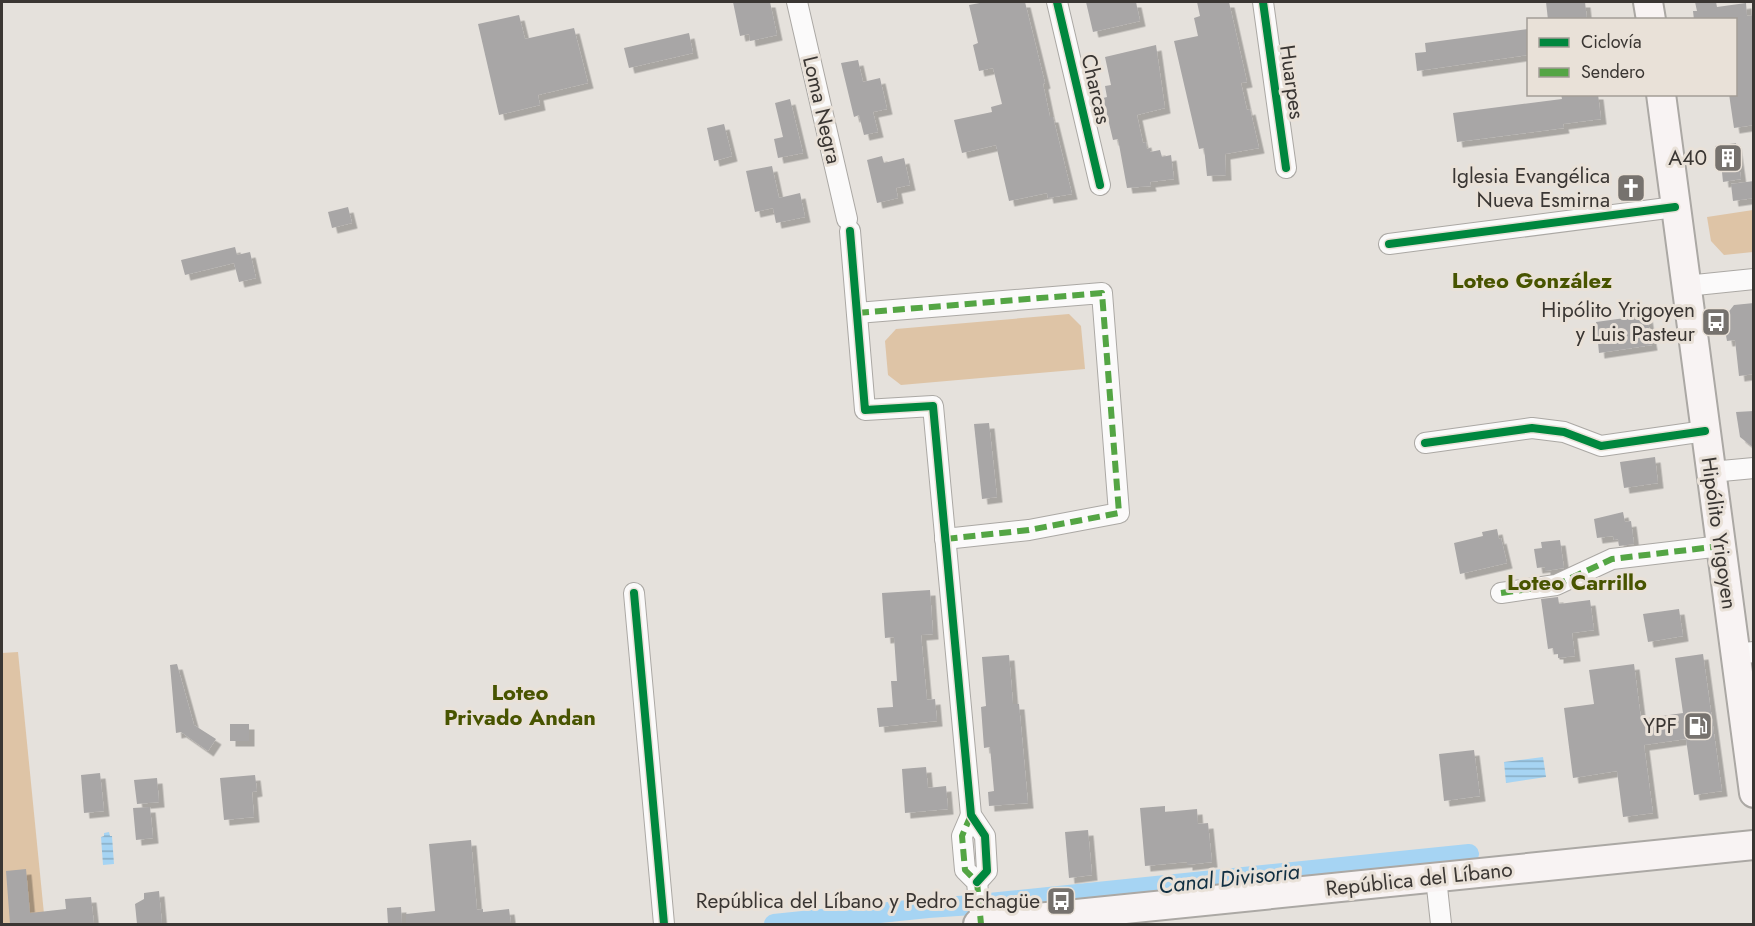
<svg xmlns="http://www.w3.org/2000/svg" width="1755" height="926" viewBox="0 0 1755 926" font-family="Jost,sans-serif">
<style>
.green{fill:#dec4a6}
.water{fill:url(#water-rules)}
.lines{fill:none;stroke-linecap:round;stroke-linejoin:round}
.canal{stroke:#a6d4f3;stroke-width:20}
.building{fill:#a8a6a6;filter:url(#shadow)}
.minor-casing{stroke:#aba8a4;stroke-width:22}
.secondary-casing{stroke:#aba8a4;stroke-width:32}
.minor{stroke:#fbfafa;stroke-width:20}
.secondary{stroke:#f8f3f3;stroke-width:28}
.quiet{stroke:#54a544;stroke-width:6;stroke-dasharray:12 6;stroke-linecap:butt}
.cycleway-casing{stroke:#e9e1d8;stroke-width:11}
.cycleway{stroke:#00873e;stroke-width:8}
.labels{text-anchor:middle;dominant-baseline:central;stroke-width:6;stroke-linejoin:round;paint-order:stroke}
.street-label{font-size:21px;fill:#3a3633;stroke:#e9e1d8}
.poi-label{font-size:21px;fill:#3a3633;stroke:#e9e1d8;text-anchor:end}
.neighbourhood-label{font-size:22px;font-weight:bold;fill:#485400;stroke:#e9e1d8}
.water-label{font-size:22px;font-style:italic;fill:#112f42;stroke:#e9e1d8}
</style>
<defs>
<pattern id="water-rules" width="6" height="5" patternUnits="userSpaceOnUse" patternTransform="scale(1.5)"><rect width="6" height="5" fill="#a6d4f3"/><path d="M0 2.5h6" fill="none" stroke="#88adc5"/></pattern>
<filter id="shadow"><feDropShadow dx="5.5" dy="5.5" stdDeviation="0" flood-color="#0004"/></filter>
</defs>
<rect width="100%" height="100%" fill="#e5e1dc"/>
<g class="green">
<polygon points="1753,210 1753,252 1724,255 1711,241 1707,217"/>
<polygon points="1069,314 1081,326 1085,369 901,385 888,375 885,341 896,329"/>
<polygon points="18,652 45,924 2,924 2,653"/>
</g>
<g class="water">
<polygon points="1543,757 1546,777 1506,783 1504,762"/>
<polygon points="109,832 110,836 112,836 114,864 103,865 101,837 104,836 104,833"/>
</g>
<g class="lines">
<g class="canal">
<polyline points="989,903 1469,854"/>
<polyline points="774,924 928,908 972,905"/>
</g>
</g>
<g class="building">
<polygon points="733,2 770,2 777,35 750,41 749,34 740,36"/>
<polygon points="985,2 1025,2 1045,83 1043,84 1050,117 1053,117 1072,194 1048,198 1047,193 1009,201 996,145 962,153 954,120 992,112 991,107 1002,104 993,68 979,71 973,45 978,43 969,5"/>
<polygon points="1086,2 1136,2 1140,21 1093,32"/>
<polygon points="1197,2 1229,2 1247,82 1241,83 1247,110 1250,109 1259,148 1225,154 1226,175 1207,176 1204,148 1199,149 1174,41 1198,36 1194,18 1200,16"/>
<polygon points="1546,2 1585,2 1587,20 1548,20"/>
<polygon points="1695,2 1716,2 1717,7 1746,3 1747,16 1754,15 1754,125 1734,128 1729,94 1736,94 1736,20 1694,20 1693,11 1697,11"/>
<polygon points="519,15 525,39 574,28 588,83 538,95 540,105 499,115 478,24"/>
<polygon points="1528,29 1528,55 1417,71 1415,53 1426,52 1425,43"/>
<polygon points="689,33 693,53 629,68 624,48"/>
<polygon points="1156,45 1165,108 1137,115 1143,143 1146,142 1147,149 1150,148 1150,152 1160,150 1162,157 1171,155 1174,179 1150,182 1151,186 1127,188 1118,139 1113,140 1103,98 1107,97 1105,86 1111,85 1105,57"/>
<polygon points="858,60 863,82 880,78 887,109 873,112 878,132 864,135 859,115 854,117 841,63"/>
<polygon points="1561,94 1598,94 1601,119 1563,124 1564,128 1457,142 1453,113 1562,99"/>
<polygon points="790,99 803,153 778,158 774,139 783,137 775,103"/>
<polygon points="724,124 732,156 714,161 707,128"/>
<polygon points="1736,143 1741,179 1723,182 1722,172 1719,172 1715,146"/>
<polygon points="882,156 884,163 904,158 910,185 896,188 898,198 877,203 867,160"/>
<polygon points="772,166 779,198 800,193 805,217 776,223 773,208 755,212 746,171"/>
<polygon points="1754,181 1754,198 1733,201 1731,184"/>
<polygon points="348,207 352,223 332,228 328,212"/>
<polygon points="235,247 237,255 250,252 256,278 239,282 234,263 185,275 181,260"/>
<polygon points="1754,303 1754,374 1739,376 1735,340 1727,341 1723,319 1734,305"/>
<polygon points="1647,315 1652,345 1599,353 1596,322"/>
<polygon points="1754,411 1754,448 1740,437 1736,412"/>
<polygon points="989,423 997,497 982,499 974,424"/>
<polygon points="1655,457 1658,483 1624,488 1620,462"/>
<polygon points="1623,512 1625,522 1631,521 1634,544 1619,546 1618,539 1614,540 1613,536 1597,538 1594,519"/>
<polygon points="1497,529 1499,539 1501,538 1507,563 1460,574 1454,543 1483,536 1482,532"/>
<polygon points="1560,540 1564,568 1545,571 1545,567 1537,568 1534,549 1542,548 1541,542"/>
<polygon points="930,590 933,634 921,635 927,700 935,699 937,721 879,727 877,708 893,707 891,681 897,681 894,637 885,638 882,593"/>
<polygon points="1558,597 1559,604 1590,600 1594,630 1572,633 1575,656 1558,658 1558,654 1554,654 1553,648 1548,649 1541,599"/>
<polygon points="1679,609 1683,636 1648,642 1643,614"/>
<polygon points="1703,654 1722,791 1694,795 1686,739 1644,745 1653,813 1623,817 1617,771 1573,778 1564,708 1594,704 1589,670 1634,664 1641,719 1683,713 1675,658"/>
<polygon points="1009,655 1013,704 1019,704 1028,803 989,806 988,792 994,791 990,747 984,748 981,707 986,706 982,657"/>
<polygon points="177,664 194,725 216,739 208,751 181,732 176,733 170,665"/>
<rect x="230" y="724" width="19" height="17"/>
<polygon points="1474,750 1480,796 1444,801 1439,754"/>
<polygon points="926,767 928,788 946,786 948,809 905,813 902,769"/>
<polygon points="100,773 104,811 84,813 81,775"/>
<polygon points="255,775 257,791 252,792 254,817 224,820 220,778"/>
<polygon points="157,778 159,802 137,804 134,780"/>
<polygon points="1165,806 1165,812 1197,809 1198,824 1208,823 1212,862 1187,865 1187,862 1145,866 1140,808"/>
<polygon points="150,807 153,838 136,840 133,808"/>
<polygon points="1088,830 1092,875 1069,878 1065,832"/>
<polygon points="471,840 477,910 483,909 483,912 509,909 511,924 406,924 406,914 435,911 429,844"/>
<polygon points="26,869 30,913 66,909 65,899 91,897 94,924 10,924 6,871"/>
<polygon points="159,891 162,924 137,924 135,904 144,899 144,893"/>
<polygon points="401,907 402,924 388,924 387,908"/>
</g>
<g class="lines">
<g class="minor-casing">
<g id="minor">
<polyline points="797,2 847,219"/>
<polyline points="1057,2 1100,185"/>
<polyline points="1263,2 1286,168"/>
<polyline points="850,231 865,410 933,406 971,815 985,836 987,871 977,882"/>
<polyline points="1389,244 1675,207"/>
<polyline points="1686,286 1754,279"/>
<polyline points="857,313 1102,293 1119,513 1029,530 945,539"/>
<polyline points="1425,443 1532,428 1564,432 1601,446 1705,431"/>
<polyline points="1711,472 1754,468"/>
<polyline points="634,593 664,924"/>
<polyline points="1501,593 1556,585 1612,559 1721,546"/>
<polyline points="1735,654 1754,652"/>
<polyline points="971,815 962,836 965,870 977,882 981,924"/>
<polyline points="1436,878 1441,924"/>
</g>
</g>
<g class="secondary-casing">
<g id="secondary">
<polyline points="1648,2 1651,20"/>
<polyline points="1661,94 1754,793"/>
<polyline points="978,924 1754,845"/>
</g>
</g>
<use href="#minor" class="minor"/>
<use href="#secondary" class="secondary"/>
<g class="quiet">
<polyline points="857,313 1102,293 1119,513 1029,530 945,539"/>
<polyline points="1501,593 1556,585 1612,559 1721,546"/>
<polyline points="971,815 962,836 965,870 977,882 981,924"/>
</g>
<g class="cycleway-casing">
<g id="cycleway">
<polyline points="1057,2 1100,185"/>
<polyline points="1263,2 1286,168"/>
<polyline points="850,231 865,410 933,406 971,815 985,836 987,871 977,882"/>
<polyline points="1389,244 1675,207"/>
<polyline points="1425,443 1532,428 1564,432 1601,446 1705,431"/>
<polyline points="634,593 664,924"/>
</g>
</g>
<use href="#cycleway" class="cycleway"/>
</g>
<defs>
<g id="building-square" transform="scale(1.5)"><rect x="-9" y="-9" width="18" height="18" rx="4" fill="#76726e" stroke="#e9e1d8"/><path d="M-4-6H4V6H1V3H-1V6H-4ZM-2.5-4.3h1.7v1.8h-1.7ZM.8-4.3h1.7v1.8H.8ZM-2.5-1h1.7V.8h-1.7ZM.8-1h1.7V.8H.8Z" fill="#fff"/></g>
<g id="church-square" transform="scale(1.5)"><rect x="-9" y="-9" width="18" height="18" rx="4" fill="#76726e" stroke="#e9e1d8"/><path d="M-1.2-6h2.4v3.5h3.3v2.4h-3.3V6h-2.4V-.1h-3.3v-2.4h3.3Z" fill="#fff"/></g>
<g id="bus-square" transform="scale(1.5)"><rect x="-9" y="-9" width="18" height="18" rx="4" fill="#76726e" stroke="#e9e1d8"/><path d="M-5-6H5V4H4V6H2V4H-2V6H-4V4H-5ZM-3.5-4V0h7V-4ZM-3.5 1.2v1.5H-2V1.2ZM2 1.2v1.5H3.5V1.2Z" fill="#fff"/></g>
<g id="fuel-square" transform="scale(1.5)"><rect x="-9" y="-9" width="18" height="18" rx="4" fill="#76726e" stroke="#e9e1d8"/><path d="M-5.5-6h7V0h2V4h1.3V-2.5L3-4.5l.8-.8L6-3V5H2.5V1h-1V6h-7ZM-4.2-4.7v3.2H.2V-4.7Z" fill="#fff"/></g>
</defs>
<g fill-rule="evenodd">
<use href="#building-square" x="1728" y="158"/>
<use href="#church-square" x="1631" y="188"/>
<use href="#bus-square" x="1716" y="322"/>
<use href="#fuel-square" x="1698" y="726"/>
<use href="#bus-square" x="1061" y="901"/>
</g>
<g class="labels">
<g class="street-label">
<text transform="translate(1292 82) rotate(82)">Huarpes</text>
<text transform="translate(1096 89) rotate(77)">Charcas</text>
<text transform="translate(822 110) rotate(77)">Loma Negra</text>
<text transform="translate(1719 533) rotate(82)">Hipólito Yrigoyen</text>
<text transform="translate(1419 879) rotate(-6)">República del Líbano</text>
</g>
<g class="poi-label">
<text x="1707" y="158">A40</text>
<text x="1610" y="176">Iglesia Evangélica<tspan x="1610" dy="24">Nueva Esmirna</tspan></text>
<text x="1695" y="310">Hipólito Yrigoyen<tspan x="1695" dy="24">y Luis Pasteur</tspan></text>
<text x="1677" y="726">YPF</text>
<text x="1040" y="901">República del Líbano y Pedro Echagüe</text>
</g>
<g class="neighbourhood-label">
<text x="1532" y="280">Loteo González</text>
<text x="1577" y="582">Loteo Carrillo</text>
<text x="520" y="692">Loteo<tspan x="520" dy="25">Privado Andan</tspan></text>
</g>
<g class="water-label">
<text transform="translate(1229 878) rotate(-6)">Canal Divisoria</text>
</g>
</g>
<rect width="1755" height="926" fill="none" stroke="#3a3633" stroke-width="6"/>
<rect x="1527" y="18" width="210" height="78" fill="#e9e1d8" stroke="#a39d96" stroke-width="1.5"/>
<rect x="1539" y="38" width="30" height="9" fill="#00873e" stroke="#a39d96" stroke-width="1.5"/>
<text x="1581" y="48" font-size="18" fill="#3a3633">Ciclovía</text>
<rect x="1539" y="68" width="30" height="9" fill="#54a544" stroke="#a39d96" stroke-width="1.5"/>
<text x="1581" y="78" font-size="18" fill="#3a3633">Sendero</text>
</svg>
